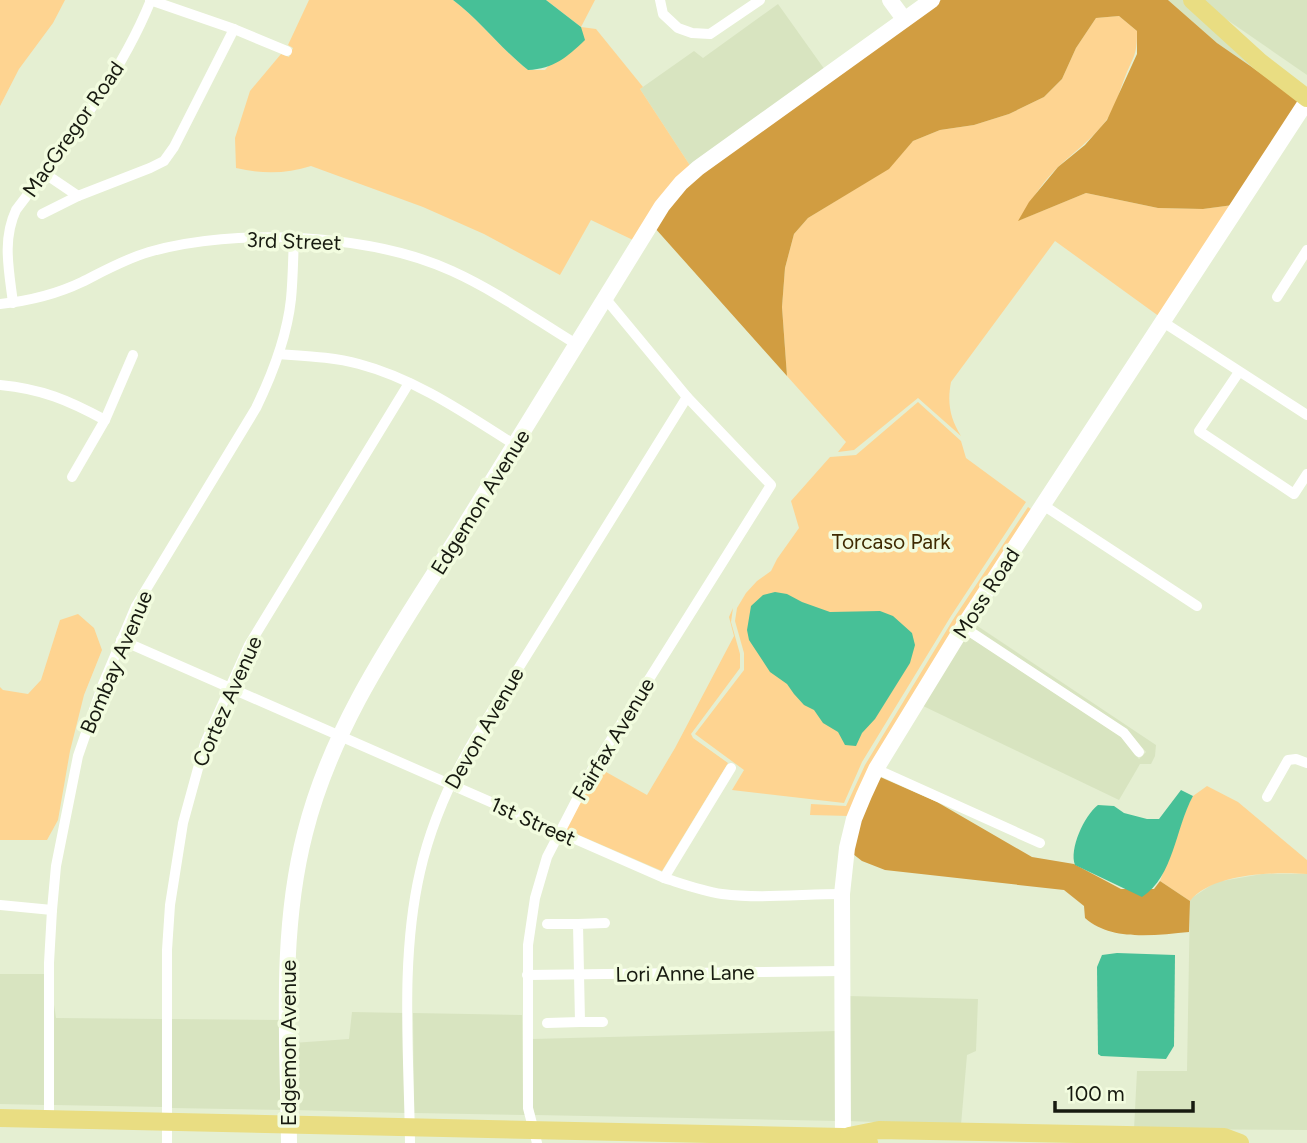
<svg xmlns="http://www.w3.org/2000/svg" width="1307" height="1143" viewBox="0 0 1307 1143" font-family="Figtree,sans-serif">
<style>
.built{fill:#d8e4c0}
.green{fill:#fed491}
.forest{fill:#d19d41}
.water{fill:#47c097}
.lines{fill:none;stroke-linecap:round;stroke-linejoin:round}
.street{stroke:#fff;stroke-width:10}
.secondary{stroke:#fff;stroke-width:16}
.primary{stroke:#e9dd82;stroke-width:18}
.labels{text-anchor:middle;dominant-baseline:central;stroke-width:7;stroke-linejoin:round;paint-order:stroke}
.street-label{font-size:21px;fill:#171a10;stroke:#f2fcdf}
.park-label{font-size:21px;fill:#3f2a02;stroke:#f2fcdf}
</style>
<rect width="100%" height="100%" fill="#e5efd2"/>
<g class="built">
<polygon points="1168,0 1185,0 1301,101 1217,43"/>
<polygon points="1202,0 1307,0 1307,75 1210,8"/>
<polygon points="778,4 825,70 691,167 640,89 694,51 703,58"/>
<polygon points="973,623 1156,745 1155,756 1151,764 1140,764 1119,800 921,705 965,634 1121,737 1139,759 1146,752 1126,729 971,626"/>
<polygon points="1262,874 1307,874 1307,1130 1134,1129 1137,1071 1187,1071 1190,899 1216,882"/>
<polygon points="0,974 44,974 44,1105 0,1104"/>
<polygon points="847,996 978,999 976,1051 967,1055 961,1125 847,1121"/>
<polygon points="53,998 56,1018 162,1019 162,1107 54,1105"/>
<polygon points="352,1012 404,1013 405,1113 293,1110 293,1043 349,1039"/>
<polygon points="413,1013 522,1015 523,1108 525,1115 414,1113"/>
<polygon points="171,1019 283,1020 284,1110 172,1108"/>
<polygon points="837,1031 838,1121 535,1115 532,1107 532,1039"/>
</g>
<g class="green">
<polygon points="0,0 65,0 53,23 19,69 0,106"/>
<path d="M309,0H453C481,21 501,49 528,70H545L581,27L546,0H595L581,27L596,29L643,87L640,89L691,167L633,240L591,220L560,275L484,234L423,207L311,166C286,174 262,174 236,168L235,138L250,91L281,54L289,57L293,48L288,45Z"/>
<path d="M1119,16L1137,31C1137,56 1134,55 1125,77C1119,92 1115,109 1105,122C1091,140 1074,152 1058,167C1042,183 1030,201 1020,220L1086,193L1158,208L1203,209L1233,205L1160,317L1055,241L951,382C947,403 950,418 961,436L918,398L854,450L838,452L846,442L787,376L782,307L785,268L794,234L808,218L888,169L913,141L940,130L974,125L1009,114L1044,97L1062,79L1076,48L1096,18Z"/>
<polygon points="918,402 961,441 966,458 1026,502 951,616 862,762 844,803 732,790 744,770 695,734 744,670 744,653 735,621 737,608 746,593 757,581 771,571 777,559 799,528 791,501 830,457 856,455"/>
<polygon points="1028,507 1034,511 850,816 810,815 811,804 846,806 865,765 954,618"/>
<polygon points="733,608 731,622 740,654 740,668 691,734 693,738 728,763 662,871 565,829 599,768 647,795 675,748 734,636 729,617"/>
<polygon points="78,614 94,628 102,650 84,695 70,751 58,820 47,840 0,840 0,687 3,690 28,694 41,680 60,620"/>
<path d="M1207,786L1238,802L1307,860V874C1273,872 1213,873 1190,901L1160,881L1188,805L1193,796Z"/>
</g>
<g class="forest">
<polygon points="941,0 1168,0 1217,43 1301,101 1233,205 1203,209 1158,208 1086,193 1018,221 1029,202 1058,167 1085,145 1107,120 1137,54 1137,31 1119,16 1096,18 1076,48 1062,79 1044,97 1009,114 974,125 940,130 913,141 889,169 808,218 794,234 785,268 782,307 787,376 654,227 684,187"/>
<path d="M878,776L937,802L1032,857L1074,864L1121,889H1154L1160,881L1190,901L1189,932C1156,935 1112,942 1085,918L1084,906L1064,890L885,870L862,861L853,854L854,838Z"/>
</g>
<g class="water">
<path d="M453,0H546L581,27L585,40C567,57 554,69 528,70C501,49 481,21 453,0Z"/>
<polygon points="775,592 787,594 802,602 830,612 880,611 893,616 912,633 915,645 910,663 875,719 862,733 856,746 845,745 838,732 823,723 814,710 804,705 794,694 787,684 770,672 749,640 747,630 751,606 763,595"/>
<path d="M1181,790L1193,796C1175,829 1174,876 1142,897L1075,865C1069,849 1084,816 1098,805L1114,806L1124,813L1147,819H1159Z"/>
<polygon points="1117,953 1175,955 1174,1046 1166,1059 1101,1056 1098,1054 1097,967 1102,955"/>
</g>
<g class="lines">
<g class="street">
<polyline points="150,0 234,29 287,51"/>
<polyline points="660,0 663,14 678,28 692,33 710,34 760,0"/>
<polyline points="44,173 78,196"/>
<polyline points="42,214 78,196 150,168 164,161 174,147 234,29"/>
<polyline points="1277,297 1307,250"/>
<path d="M13,303C9,270 2,240 16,210C66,144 120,77 151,0"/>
<path d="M0,304C28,301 57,294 82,282C104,271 125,259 149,252C235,227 371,234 452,271C496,291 535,319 576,344"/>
<polyline points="1163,322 1307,415"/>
<path d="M279,354C305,356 333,357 359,364C416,379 466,414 515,445"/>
<polyline points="1239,372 1199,431 1294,494 1307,474"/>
<path d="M0,385C42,389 68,400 105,420"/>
<polyline points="72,477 105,420 133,355"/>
<polyline points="1043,505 1197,606"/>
<polyline points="963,627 1124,733 1139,752"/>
<path d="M121,640L664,878C683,884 702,891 722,894C761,899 803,894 842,894"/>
<polyline points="876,769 1040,843"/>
<polyline points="1267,797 1288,760 1296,759 1307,763"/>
<polyline points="664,878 731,768"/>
<polyline points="0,905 52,910"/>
<polyline points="547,924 578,924"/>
<polyline points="527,975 842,971"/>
<polyline points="603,1022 580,1022 578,924 605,923"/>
<polyline points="547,1023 580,1022"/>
<path d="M49,1119V963L52,910L56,866L78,756L103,684L136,606L256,408C273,373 287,337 291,299C293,279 293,258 294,238"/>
<polyline points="167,1143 167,950 170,905 183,823 205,743 249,645 409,383"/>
<path d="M410,1143C409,1054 400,959 420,872C431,823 452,777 477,735L687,397"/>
<polyline points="537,1143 528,1108 528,945 535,898 547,857 592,770 771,485 687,397 605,298"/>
</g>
<g class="secondary">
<polyline points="890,0 904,19"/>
<path d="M289,1143C288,1040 279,934 305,833C333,721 402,626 462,530C529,422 595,314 662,206L681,183L698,168L932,0"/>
<polyline points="843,1143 842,894 847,848 854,819 864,795 876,769 963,627 1307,101"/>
</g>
<g class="primary">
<polyline points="1192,0 1260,62 1307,98"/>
<polyline points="0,1118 843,1137 869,1143"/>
<polyline points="849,1136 879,1130 1224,1137 1240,1143"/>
</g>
</g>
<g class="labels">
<g class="street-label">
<text transform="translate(73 129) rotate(-55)">MacGregor Road</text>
<text transform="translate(294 241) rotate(2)">3rd Street</text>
<text transform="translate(480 502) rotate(-58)">Edgemon Avenue</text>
<text transform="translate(986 593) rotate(-57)">Moss Road</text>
<text transform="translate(116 662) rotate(-67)">Bombay Avenue</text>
<text transform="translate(227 701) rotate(-66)">Cortez Avenue</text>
<text transform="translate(484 728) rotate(-60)">Devon Avenue</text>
<text transform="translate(613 739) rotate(-59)">Fairfax Avenue</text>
<text transform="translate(533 821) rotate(24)">1st Street</text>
<text transform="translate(685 973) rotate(-1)">Lori Anne Lane</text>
<text transform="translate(288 1043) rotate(-90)">Edgemon Avenue</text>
</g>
<g class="park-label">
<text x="891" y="541">Torcaso Park</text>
</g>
</g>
<path d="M1055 1101v10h138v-10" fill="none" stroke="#171a10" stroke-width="3.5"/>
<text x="1066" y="1101" font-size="21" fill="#171a10" stroke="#f2fcdf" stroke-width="5" paint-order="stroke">100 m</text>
</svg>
